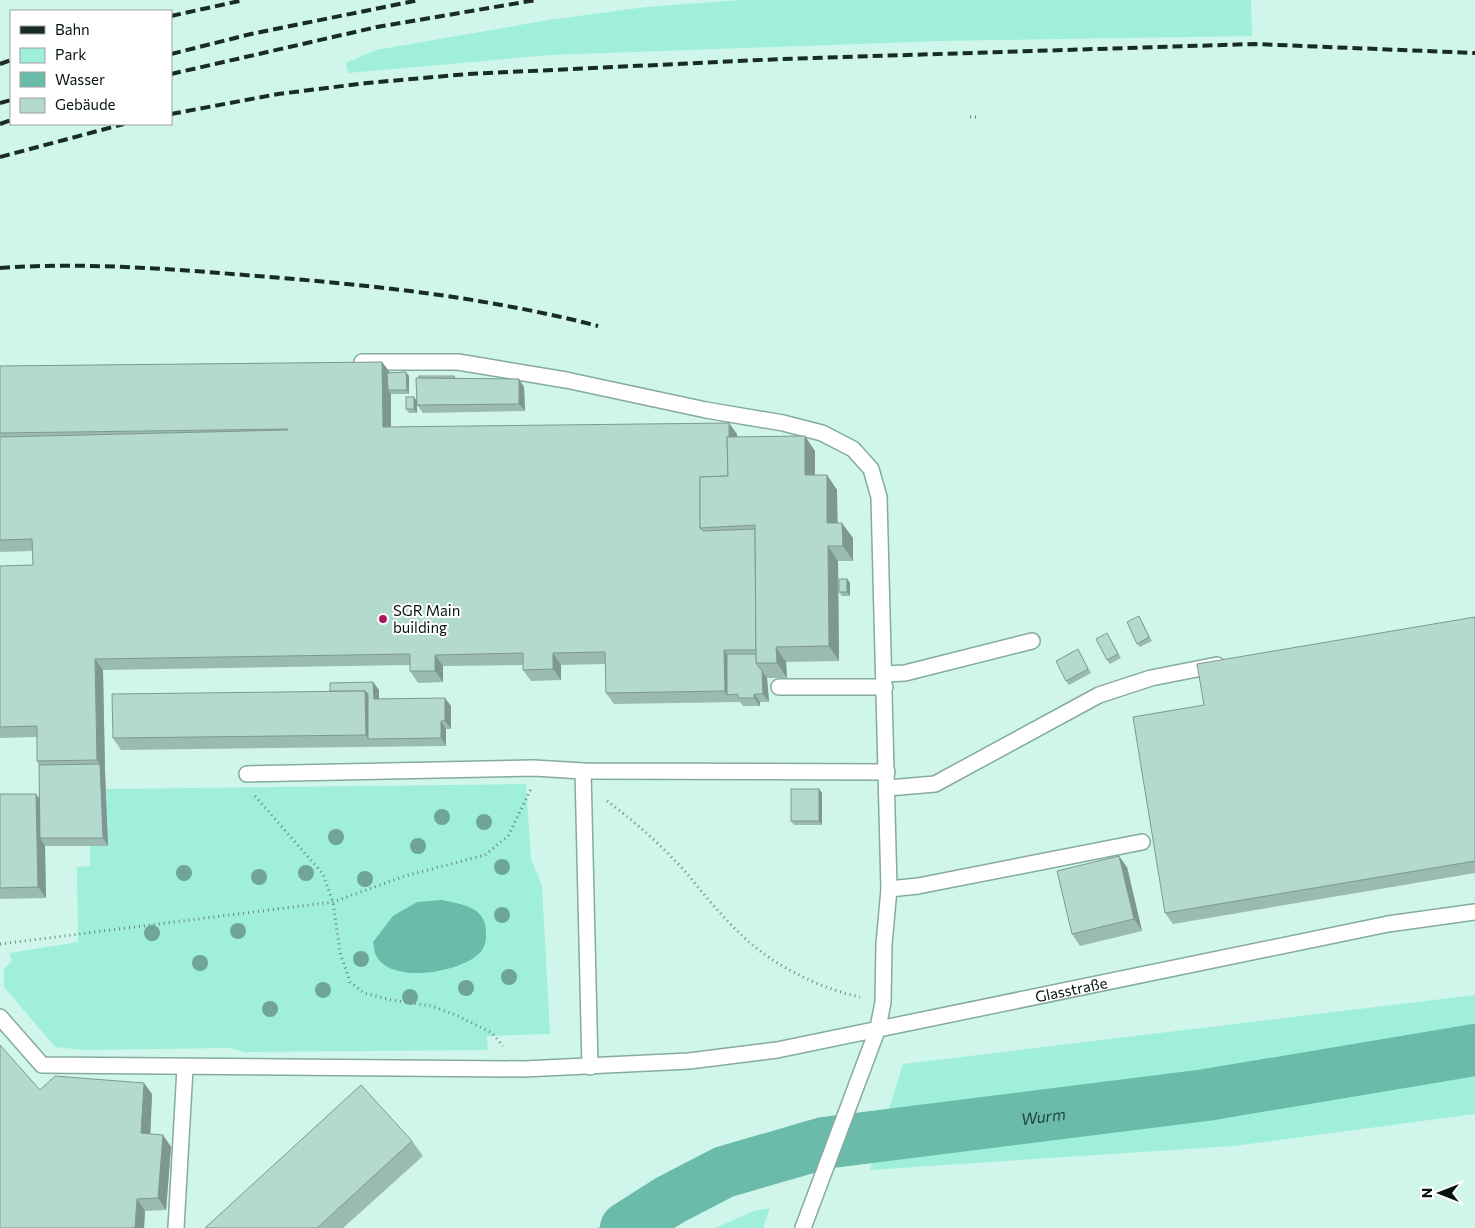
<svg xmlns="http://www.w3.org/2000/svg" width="1475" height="1228" viewBox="0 0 1475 1228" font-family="Commissioner,sans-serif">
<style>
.green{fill:#a0efdb}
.water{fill:#6abba9}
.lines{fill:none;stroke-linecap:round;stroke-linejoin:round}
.river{stroke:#6abba9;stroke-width:52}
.lane-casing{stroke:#85aaa0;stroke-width:18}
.path{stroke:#6b857e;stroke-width:3;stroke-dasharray:1 4;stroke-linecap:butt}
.lane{stroke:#fff;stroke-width:15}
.rail{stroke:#1a2b26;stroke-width:4;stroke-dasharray:10 5;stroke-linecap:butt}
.tree{fill:#6fa498}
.wall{fill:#9bbbb2}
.shaded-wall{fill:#7e9891}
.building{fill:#b4d9cf;stroke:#7e9891}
.poi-dot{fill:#a51a5f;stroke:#fff;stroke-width:2}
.labels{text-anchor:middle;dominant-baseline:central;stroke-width:4;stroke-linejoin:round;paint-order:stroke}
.poi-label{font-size:15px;fill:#05130f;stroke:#fff;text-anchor:start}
.street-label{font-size:15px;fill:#05130f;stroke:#fff}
.water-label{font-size:16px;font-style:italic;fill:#1f453d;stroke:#fff}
</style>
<rect width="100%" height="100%" fill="#d0f6ec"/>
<g class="green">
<polygon points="741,0 1251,0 1252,36 940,41 551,55 348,73 346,63 376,50 548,20 646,7"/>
<polygon points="526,784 531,859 542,886 550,1034 487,1036 488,1050 244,1052 231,1048 84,1050 55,1047 4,987 4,969 12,961 9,953 78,942 77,867 90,866 90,846 108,846 106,789"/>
<polygon points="1475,995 1475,1114 1234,1146 870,1170 903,1064"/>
<polygon points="770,1208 763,1228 715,1228 754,1211"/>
</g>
<g class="water">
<path d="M442,900C465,905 488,907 486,937C486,944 483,951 476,956C456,973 387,985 375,953C374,950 374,945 373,942L393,916L417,902Z"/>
<polygon points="794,1144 781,1181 742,1191 692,1211 663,1228 598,1228 679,1181 733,1159"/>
</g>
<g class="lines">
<path class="river" id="s1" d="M626,1228L670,1200L724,1172L824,1143L1206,1095L1475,1050"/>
<g class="lane-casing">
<g id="lane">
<polyline points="362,362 458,362 566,380 706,410 783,423 822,433 853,449 871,469 879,497 889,889 884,944 883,1002 878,1028 803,1228"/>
<polyline points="884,674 905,673 1032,641"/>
<polyline points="779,687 885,687"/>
<polyline points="583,771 590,1067"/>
<polyline points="247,774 534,768 583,771 887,772"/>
<polyline points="888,788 935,784 1099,695 1151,678 1217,665"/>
<polyline points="889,889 918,886 1142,842"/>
<path id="s2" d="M0,1017L42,1065L524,1069L689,1061L777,1050L1388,924L1475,912"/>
<polyline points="176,1228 185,1068"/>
</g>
</g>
<g class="path">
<polyline points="970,117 978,117"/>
<polyline points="255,796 323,874 333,902 340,952 350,982 364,993 391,1000 432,1006 458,1016 492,1033 503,1046"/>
<path d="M607,801C634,821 660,844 683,869C704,894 724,920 749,942C779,968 822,989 860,997"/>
<polyline points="0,944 333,902 405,876 485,855 508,836 531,789"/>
</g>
<use href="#lane" class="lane"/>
<g class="rail">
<polyline points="171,16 244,0"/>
<polyline points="171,54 251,34 419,0"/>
<polyline points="0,64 11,60"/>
<polyline points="171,74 377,27 536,0"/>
<polyline points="0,103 11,100"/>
<polyline points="171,114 278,94 367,83 468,74 781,59 1254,44 1475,53"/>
<polyline points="0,124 11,120"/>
<polyline points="0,157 124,124"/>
<path d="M0,268C86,262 172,269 257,276C372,285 486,297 598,326"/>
</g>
</g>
<g class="tree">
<circle cx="442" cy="817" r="8"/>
<circle cx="484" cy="822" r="8"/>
<circle cx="336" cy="837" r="8"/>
<circle cx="418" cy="846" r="8"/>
<circle cx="502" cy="867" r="8"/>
<circle cx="184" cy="873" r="8"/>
<circle cx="306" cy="873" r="8"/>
<circle cx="259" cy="877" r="8"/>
<circle cx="365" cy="879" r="8"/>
<circle cx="502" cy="915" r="8"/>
<circle cx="238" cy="931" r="8"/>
<circle cx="152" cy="933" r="8"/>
<circle cx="361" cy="959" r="8"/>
<circle cx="200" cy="963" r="8"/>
<circle cx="509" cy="977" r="8"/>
<circle cx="466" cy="988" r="8"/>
<circle cx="323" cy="990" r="8"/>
<circle cx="410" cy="997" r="8"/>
<circle cx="270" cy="1009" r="8"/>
</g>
<g class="wall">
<polygon points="382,362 390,372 406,372 409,376 409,394 391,394 391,427 737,434 737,437 815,451 815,475 827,475 837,490 837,523 853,538 853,561 838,561 839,661 786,662 787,678 767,678 769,702 760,702 760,706 743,706 740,702 614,704 606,693 605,664 561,665 561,680 531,681 523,670 523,665 443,666 443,682 418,683 410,671 410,665 103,670 105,772 108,846 45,846 46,898 0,899 0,794 36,794 39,798 39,765 37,761 37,737 0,738 0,566 33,565 33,551 0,552 0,366"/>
<polygon points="454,376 456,378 524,387 525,411 423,413 417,405 419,378"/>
<polygon points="414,397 417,413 409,413 406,409"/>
<polygon points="847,579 850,583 850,596 842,596 839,592"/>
<polygon points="1475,617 1475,873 1173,924 1165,913 1204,705"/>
<polygon points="1141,620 1152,641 1140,647 1137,644"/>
<polygon points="1109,637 1121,658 1110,664 1107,660"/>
<polygon points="1080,653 1091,673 1069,685 1066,681"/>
<polygon points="373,682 379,690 379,699 451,706 451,729 446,729 446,746 121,750 113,738"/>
<polygon points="819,789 822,793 822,825 794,825 791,821"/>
<polygon points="1127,867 1142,931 1080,946 1072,934"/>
<polygon points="40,1090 152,1094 150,1134 163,1135 171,1147 166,1210 145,1211 144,1228 0,1228"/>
<polygon points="412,1141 423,1156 343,1228 205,1228"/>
</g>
<g class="shaded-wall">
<polygon points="382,362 390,373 388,390 391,394 391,439 383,427"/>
<polygon points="406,372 409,376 409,394 407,390"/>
<polygon points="519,379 524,387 525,411 519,404"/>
<polygon points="414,397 417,401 417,413 414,409"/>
<polygon points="729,423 737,434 738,491 730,480"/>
<polygon points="805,436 815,451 815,490 805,475"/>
<polygon points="827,475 837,490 838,538 827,523"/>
<polygon points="842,523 853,538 853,561 843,546"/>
<polygon points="828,546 838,561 839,661 829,646"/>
<polygon points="847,579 850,583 850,596 847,592"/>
<polygon points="776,647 786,662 787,678 777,663"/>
<polygon points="724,650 732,662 727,695 725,691"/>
<polygon points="553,653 561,665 561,680 553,669"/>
<polygon points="435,655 443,666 443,682 435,671"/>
<polygon points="95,659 103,670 105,772 108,846 103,838 100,764 97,760"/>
<polygon points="762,671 767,678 769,702 763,694"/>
<polygon points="373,682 379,690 379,706 374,699"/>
<polygon points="365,691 373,702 368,739 366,735"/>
<polygon points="754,694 760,702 760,706 754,698"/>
<polygon points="445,698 451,706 451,729 445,721"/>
<polygon points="441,721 446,729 446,746 441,738"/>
<polygon points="819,789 822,793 822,825 819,821"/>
<polygon points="36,794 44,805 40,838 45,846 46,898 38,887"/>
<polygon points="1119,856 1127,867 1142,931 1134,919"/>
<polygon points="144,1083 152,1094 150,1144 141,1133"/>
<polygon points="163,1135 171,1147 166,1210 158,1198"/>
<polygon points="137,1199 145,1211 144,1228 135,1228"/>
</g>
<g class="building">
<polygon points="382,362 383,427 729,423 729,437 727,437 728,476 700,477 700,528 703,531 755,529 756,650 724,650 725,691 606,693 605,652 553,653 553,669 523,670 523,653 435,655 435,671 410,671 410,654 95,659 97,760 37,761 37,726 0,727 0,566 33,565 32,539 0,540 0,437 288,430 288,429 0,433 0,366"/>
<polygon points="406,372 407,390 388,390 387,373"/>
<rect x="419" y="376" width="35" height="2"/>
<polygon points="416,378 519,379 519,404 417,405"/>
<rect x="406" y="397" width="8" height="12"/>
<polygon points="805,436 805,475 827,475 827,523 842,523 843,546 828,546 829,646 776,647 777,663 756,663 755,525 700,528 700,477 728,476 727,437"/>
<rect x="839" y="579" width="8" height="13"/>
<polygon points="1139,616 1149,637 1137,644 1127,622"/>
<polygon points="1475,617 1475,861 1165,913 1133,717 1204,705 1197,664"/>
<polygon points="1107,633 1118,654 1107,660 1096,639"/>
<polygon points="1078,649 1088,669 1066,681 1056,661"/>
<polygon points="727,654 756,654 756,663 762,671 763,694 754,694 754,698 738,698 738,694 727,695"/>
<polygon points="373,682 374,699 445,698 445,721 441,721 441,738 368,739 368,694 365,691 330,691 330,683"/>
<polygon points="365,691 366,735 113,738 112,694"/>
<polygon points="100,764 103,838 40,838 39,765"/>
<rect x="791" y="789" width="28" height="32"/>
<polygon points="0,794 36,794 38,887 0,888"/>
<polygon points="1119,856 1134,919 1072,934 1057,871"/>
<polygon points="0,1045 40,1090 55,1076 144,1083 141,1133 163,1135 158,1198 137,1199 135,1228 0,1228"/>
<polygon points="361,1085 412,1141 317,1228 205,1228"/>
</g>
<circle class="poi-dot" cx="383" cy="619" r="5"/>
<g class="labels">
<g class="poi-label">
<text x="393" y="610">SGR Main<tspan x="393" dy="17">building</tspan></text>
</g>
<g class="street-label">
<text stroke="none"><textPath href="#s2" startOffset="1100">Glasstraße</textPath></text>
</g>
<g class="water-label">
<text stroke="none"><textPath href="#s1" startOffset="438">Wurm</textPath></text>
</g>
</g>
<rect x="10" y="10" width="162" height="115" fill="#ffffff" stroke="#9ba19f"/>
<rect x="20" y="26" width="25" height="8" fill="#1a2b26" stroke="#9ba19f"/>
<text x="55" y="35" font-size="15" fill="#05130f">Bahn</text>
<rect x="20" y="48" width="25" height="15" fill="#a0efdb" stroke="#9ba19f"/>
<text x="55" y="60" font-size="15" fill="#05130f">Park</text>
<rect x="20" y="72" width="25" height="15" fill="#6abba9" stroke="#9ba19f"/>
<text x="55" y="85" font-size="15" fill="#05130f">Wasser</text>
<rect x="20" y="98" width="25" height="15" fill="#b4d9cf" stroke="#9ba19f"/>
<text x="55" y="110" font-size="15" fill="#05130f">Gebäude</text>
<g transform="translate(1440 1193) rotate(270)" stroke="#ffffff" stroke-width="4" paint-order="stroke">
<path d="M0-4L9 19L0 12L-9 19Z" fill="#05130f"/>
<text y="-8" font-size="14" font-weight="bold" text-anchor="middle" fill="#05130f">N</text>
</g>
</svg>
